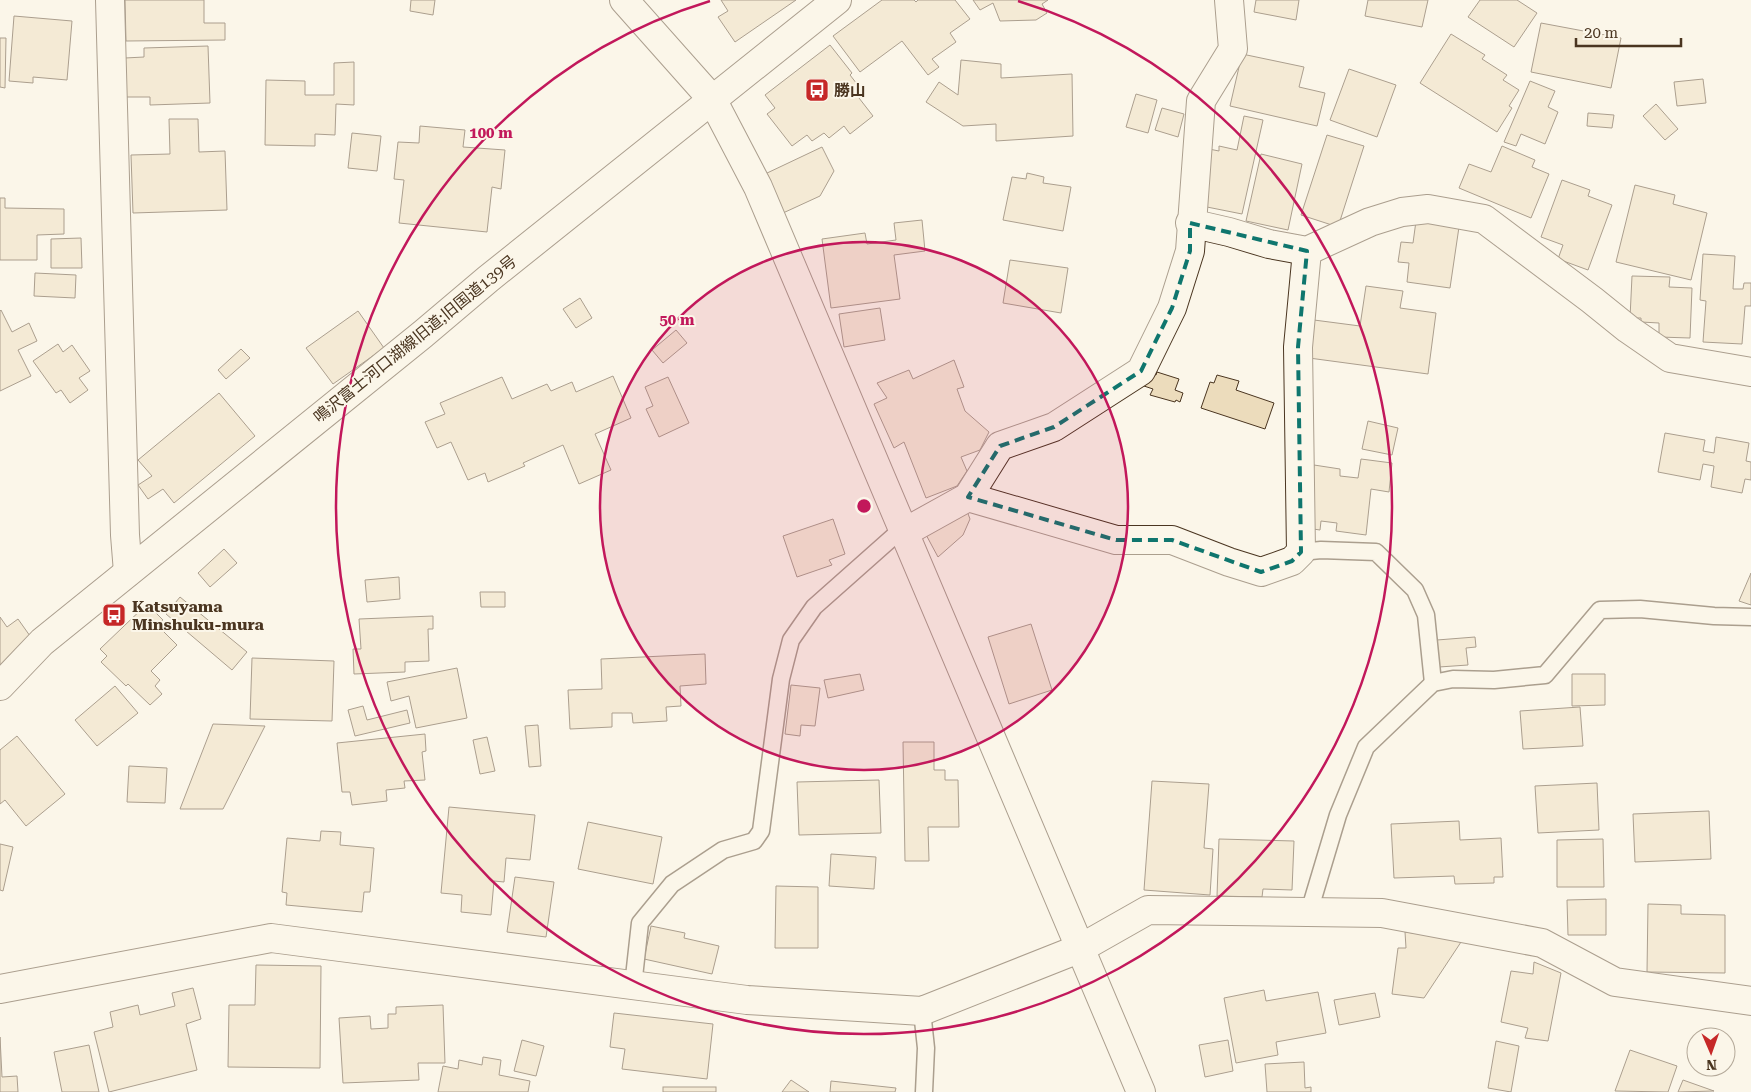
<svg xmlns="http://www.w3.org/2000/svg" width="1751" height="1092" viewBox="0 0 1751 1092" font-family="'Roboto Serif','Noto Sans JP',serif">
<style>
.building{fill:#ecdcbc;stroke:#4a3520}
.lines{fill:none;stroke-linecap:round;stroke-linejoin:round}
.lane-casing{stroke:#4a3520;stroke-width:19}
.street-casing{stroke:#4a3520;stroke-width:30}
.secondary-casing{stroke:#4a3520;stroke-width:30}
.lane{stroke:#fbf6e9;stroke-width:16}
.street{stroke:#fbf6e9;stroke-width:28}
.secondary{stroke:#fbf6e9;stroke-width:28}
.marked{fill:none;stroke:#0f766e;stroke-width:4;stroke-dasharray:10 6;stroke-linejoin:round}
.ring{fill:none;stroke:#c2185b;stroke-width:2.5}
.labels{text-anchor:middle;dominant-baseline:central;stroke-width:4;stroke-linejoin:round;paint-order:stroke}
.poi-label{font-size:16px;font-weight:bold;fill:#4a3520;stroke:#fbf6e9;text-anchor:start}
.street-label{font-size:16px;fill:#4a3520;stroke:#fbf6e9}
.centre{fill:#c2185b;stroke:#fbf6e9;stroke-width:2.5}
.ring-label{font-size:15px;text-anchor:middle;font-weight:bold;fill:#c2185b;stroke:#fbf6e9;stroke-width:4;stroke-linejoin:round;paint-order:stroke}
</style>
<rect width="100%" height="100%" fill="#fbf6e9"/>
<g class="building">
<polygon points="125,0 204,0 204,23 225,23 225,40 126,41"/>
<polygon points="411,0 435,0 433,15 410,11"/>
<polygon points="721,0 796,0 735,42 718,17 728,11"/>
<polygon points="882,0 914,0 916,2 918,0 955,0 970,19 950,33 956,42 932,59 939,67 928,75 902,41 860,72 833,36"/>
<polygon points="973,0 1048,0 1042,4 1047,13 1036,20 1000,21 993,3 980,10"/>
<polygon points="1256,0 1299,0 1296,20 1254,12"/>
<polygon points="1368,0 1428,0 1422,27 1365,16"/>
<polygon points="1480,0 1517,0 1537,13 1514,47 1468,17"/>
<polygon points="14,16 72,21 67,80 33,77 33,83 9,81"/>
<polygon points="1541,23 1621,38 1611,88 1531,72"/>
<polygon points="1451,34 1485,55 1482,59 1507,75 1503,80 1519,90 1509,106 1512,108 1497,132 1420,83"/>
<polygon points="0,38 6,38 5,88 0,87"/>
<polygon points="830,45 852,73 850,75 864,93 859,98 873,116 850,134 844,126 829,138 824,133 812,141 807,135 792,146 767,114 775,108 765,95"/>
<polygon points="208,46 210,103 150,105 150,97 126,97 125,58 144,57 144,48"/>
<polygon points="1242,54 1304,67 1299,87 1325,93 1317,126 1230,106"/>
<polygon points="961,60 1001,64 1001,78 1072,74 1073,136 996,141 996,124 963,126 926,102 939,82 958,95"/>
<polygon points="354,62 354,105 336,104 335,135 315,134 315,146 265,145 266,80 305,81 305,95 334,95 334,63"/>
<polygon points="1349,69 1396,85 1377,137 1330,120"/>
<polygon points="1703,79 1706,103 1677,106 1674,82"/>
<polygon points="1530,81 1555,91 1548,107 1558,112 1545,144 1521,134 1516,146 1504,142"/>
<polygon points="1136,94 1157,100 1148,133 1126,127"/>
<polygon points="1656,104 1678,129 1665,140 1643,116"/>
<polygon points="1162,108 1184,114 1178,137 1155,130"/>
<polygon points="1588,113 1614,115 1612,128 1587,126"/>
<polygon points="1244,116 1263,120 1242,214 1197,205 1209,149 1219,151 1219,146 1237,150"/>
<polygon points="169,119 198,119 199,152 225,151 227,210 133,213 131,155 170,154"/>
<polygon points="420,126 465,130 463,147 505,150 501,189 492,187 487,232 399,223 404,180 394,179 398,142 419,143"/>
<polygon points="352,133 381,136 377,171 348,168"/>
<polygon points="1327,135 1364,146 1338,227 1301,215"/>
<polygon points="1502,146 1535,160 1532,167 1549,174 1531,218 1459,188 1469,164 1491,172"/>
<polygon points="822,147 834,171 820,196 783,213 765,174"/>
<polygon points="1261,154 1302,164 1288,230 1246,221"/>
<polygon points="1027,173 1044,177 1043,183 1071,187 1063,231 1003,220 1012,177 1026,179"/>
<polygon points="1562,180 1590,190 1588,196 1612,205 1588,270 1558,259 1563,245 1541,237"/>
<polygon points="1635,185 1675,195 1673,204 1707,213 1691,280 1616,262"/>
<polygon points="0,198 5,198 5,208 64,209 64,234 37,235 37,260 0,260"/>
<polygon points="922,220 925,251 894,255 900,299 831,308 822,239 865,233 867,244 896,240 894,223"/>
<polygon points="1416,221 1459,227 1450,288 1407,282 1409,263 1398,262 1401,242 1413,243"/>
<polygon points="81,238 82,268 51,268 51,239"/>
<polygon points="1703,254 1735,256 1733,289 1743,289 1744,283 1751,283 1751,306 1745,306 1742,344 1703,342 1706,301 1700,300"/>
<polygon points="1010,260 1068,268 1061,313 1003,303"/>
<polygon points="35,273 76,275 75,298 34,296"/>
<polygon points="1632,276 1670,277 1669,287 1692,288 1690,338 1659,337 1659,323 1641,322 1641,318 1630,318"/>
<polygon points="1366,286 1403,291 1400,308 1436,313 1428,374 1309,358 1314,320 1360,326"/>
<polygon points="580,298 592,318 576,328 563,309"/>
<polygon points="880,308 885,340 844,347 839,314"/>
<polygon points="1,310 12,332 29,323 37,341 18,350 31,376 0,391 0,311"/>
<polygon points="358,311 384,348 333,384 306,348"/>
<polygon points="676,330 687,343 663,363 652,350"/>
<polygon points="58,344 63,352 72,345 90,371 79,378 88,390 70,403 61,390 56,393 33,361"/>
<polygon points="241,349 250,358 226,379 218,370"/>
<polygon points="954,360 964,387 957,389 965,411 989,432 980,450 961,457 967,471 957,486 926,498 904,442 894,448 874,404 887,398 877,383 909,370 913,379"/>
<polygon points="1145,372 1156,375 1157,372 1179,379 1175,390 1183,393 1180,402 1176,400 1175,402 1150,395 1153,389 1141,385"/>
<polygon points="1217,375 1239,381 1236,390 1274,403 1265,429 1201,408 1210,382 1214,383"/>
<polygon points="613,376 631,418 595,434 611,470 579,484 563,445 523,463 525,466 488,482 485,473 468,480 451,442 437,448 425,422 445,414 440,403 502,377 512,399 547,384 551,391 572,382 576,392"/>
<polygon points="668,377 689,423 659,437 646,409 653,406 645,387"/>
<polygon points="219,393 255,436 174,503 163,489 148,499 138,485 152,476 138,460"/>
<polygon points="1368,421 1398,428 1392,455 1362,449"/>
<polygon points="1665,433 1705,440 1703,451 1714,453 1716,437 1749,443 1746,461 1751,462 1751,480 1745,479 1742,493 1711,487 1714,466 1703,464 1700,480 1658,472"/>
<polygon points="1361,459 1392,463 1389,492 1371,489 1366,535 1336,531 1337,523 1321,521 1320,530 1306,528 1314,465 1340,469 1340,476 1358,478"/>
<polygon points="967,511 970,519 963,535 938,557 924,531"/>
<polygon points="833,519 845,554 829,560 832,565 797,577 783,536"/>
<polygon points="224,549 237,563 210,587 198,573"/>
<polygon points="1751,573 1751,605 1739,601"/>
<polygon points="399,577 400,599 367,602 365,580"/>
<polygon points="480,592 505,592 505,607 481,607"/>
<polygon points="180,597 247,652 232,670 166,614"/>
<polygon points="147,604 163,620 157,625 177,645 151,671 160,680 155,686 162,694 150,705 128,684 126,686 101,662 107,656 100,649"/>
<polygon points="433,616 433,629 428,629 429,661 405,662 405,672 354,674 353,649 361,649 359,619"/>
<polygon points="0,617 7,627 18,619 35,643 0,667"/>
<polygon points="1031,624 1052,690 1009,704 988,637"/>
<polygon points="1475,637 1476,647 1466,648 1468,665 1439,667 1437,640"/>
<polygon points="705,654 706,684 680,686 681,706 666,707 667,721 633,723 632,713 612,713 612,727 570,729 568,690 602,689 601,659"/>
<polygon points="252,658 334,661 332,721 250,719"/>
<polygon points="457,668 467,718 416,728 409,696 391,701 387,682"/>
<polygon points="860,674 864,690 828,698 824,680"/>
<polygon points="1572,674 1605,674 1605,705 1572,706"/>
<polygon points="791,685 820,688 815,726 801,725 800,736 785,734"/>
<polygon points="115,686 138,713 97,746 75,720"/>
<polygon points="363,706 367,720 407,710 410,723 355,736 348,710"/>
<polygon points="1580,707 1583,746 1523,749 1520,711"/>
<polygon points="213,724 265,726 223,809 180,809"/>
<polygon points="538,725 541,766 529,767 525,726"/>
<polygon points="425,734 426,751 422,752 425,780 404,781 405,788 386,790 387,801 352,805 350,792 342,792 337,743"/>
<polygon points="17,736 65,794 26,826 5,800 0,804 0,750"/>
<polygon points="487,737 495,771 480,774 473,740"/>
<polygon points="903,742 934,742 934,770 945,770 945,780 958,780 959,827 928,827 929,861 905,861"/>
<polygon points="129,766 167,768 165,803 127,802"/>
<polygon points="879,780 881,833 799,835 797,782"/>
<polygon points="1152,781 1209,784 1204,848 1213,849 1210,895 1144,890"/>
<polygon points="1597,783 1599,830 1538,833 1535,786"/>
<polygon points="449,807 535,815 530,860 506,858 504,882 494,881 491,915 461,912 462,895 441,893"/>
<polygon points="1709,811 1711,859 1635,862 1633,814"/>
<polygon points="1459,821 1460,840 1501,838 1503,877 1494,877 1494,883 1455,884 1454,876 1394,878 1391,824"/>
<polygon points="588,822 662,837 653,884 578,869"/>
<polygon points="321,831 341,832 340,845 374,848 370,892 364,892 362,912 286,905 287,893 282,892 287,838 320,841"/>
<polygon points="1219,839 1294,841 1292,890 1263,889 1262,897 1217,896"/>
<polygon points="1603,839 1604,887 1557,887 1557,840"/>
<polygon points="0,844 13,847 3,891 0,890"/>
<polygon points="831,854 876,857 874,889 829,886"/>
<polygon points="515,877 554,882 546,937 507,932"/>
<polygon points="776,886 818,887 818,948 775,948"/>
<polygon points="1606,899 1606,935 1568,935 1567,900"/>
<polygon points="1648,904 1681,905 1681,914 1725,915 1725,973 1647,972"/>
<polygon points="651,926 685,933 684,938 719,946 712,974 644,959"/>
<polygon points="1405,932 1463,939 1424,998 1392,994 1398,948 1406,948"/>
<polygon points="1534,962 1561,973 1548,1041 1525,1038 1528,1028 1501,1022 1511,971 1533,974"/>
<polygon points="256,965 321,966 320,1068 228,1067 229,1005 255,1005"/>
<polygon points="193,988 201,1019 186,1024 197,1070 109,1092 94,1032 113,1027 110,1012 138,1005 140,1015 175,1006 172,993"/>
<polygon points="1264,990 1266,1001 1318,992 1326,1033 1276,1042 1278,1055 1236,1063 1224,998"/>
<polygon points="1375,993 1380,1017 1339,1025 1334,1000"/>
<polygon points="443,1005 445,1063 418,1063 419,1080 343,1083 339,1018 370,1016 371,1029 388,1028 388,1014 396,1014 396,1007"/>
<polygon points="614,1013 713,1024 707,1079 622,1069 625,1049 610,1047"/>
<polygon points="0,1037 2,1077 17,1076 18,1092 0,1092"/>
<polygon points="522,1040 544,1046 536,1076 514,1071"/>
<polygon points="1228,1040 1233,1071 1205,1077 1199,1045"/>
<polygon points="1496,1041 1519,1046 1511,1092 1488,1088"/>
<polygon points="89,1045 99,1092 62,1092 54,1052"/>
<polygon points="1630,1050 1677,1066 1668,1092 1615,1091"/>
<polygon points="483,1057 501,1060 499,1075 530,1081 528,1092 438,1092 443,1066 458,1069 459,1060 482,1065"/>
<polygon points="1304,1062 1305,1088 1311,1087 1311,1092 1267,1092 1265,1064"/>
<polygon points="791,1080 809,1092 782,1092"/>
<polygon points="1683,1080 1714,1091 1678,1092"/>
<polygon points="831,1081 896,1088 895,1092 830,1092"/>
<rect x="663" y="1087" width="53" height="5"/>
</g>
<g class="lines">
<g class="lane-casing">
<g id="lane">
<polyline points="1301,552 1321,550 1376,552 1415,590 1426,615 1433,683"/>
<polyline points="1309,912 1338,815 1366,747 1433,683 1453,679 1494,680 1545,675 1600,610 1640,609 1714,616 1751,617"/>
<polyline points="633,986 640,923 672,884 723,850 754,841 761,831 781,679 791,640 814,607 903,528"/>
<polyline points="922,1011 926,1048 924,1092"/>
</g>
</g>
<g class="street-casing">
<g id="street">
<polyline points="110,0 125,535 128,572"/>
<polyline points="1190,223 1229,232 1269,244 1307,251 1370,222 1402,212 1428,209 1484,219 1592,300 1628,329 1670,358 1751,372"/>
<polyline points="968,497 1116,540 1172,540 1229,562 1261,572 1292,561 1301,552 1298,347 1307,251"/>
<polyline points="905,532 968,497 1000,446 1054,427 1141,371 1172,308 1190,251 1201,101 1233,49 1229,0"/>
<polyline points="0,989 271,938 747,1000 922,1011 1081,948 1148,910 1382,913 1542,943 1615,982 1751,1001"/>
</g>
</g>
<g class="secondary-casing">
<g id="secondary">
<polyline points="624,0 712,99 758,187 1141,1092"/>
<polyline points="0,686 42,642 423,334 488,279 837,0"/>
</g>
</g>
<use href="#lane" class="lane"/>
<use href="#street" class="street"/>
<use href="#secondary" class="secondary"/>
</g>
<path d="M0 0H1751V1092H0ZM1190,223L1307,251L1298,347L1301,552L1292,561L1261,572L1172,540H1116L968,497L1000,446L1054,427L1141,371L1172,308L1190,251Z" fill="#fbf6e9" fill-opacity=".55" fill-rule="evenodd"/>
<path class="marked" d="M1190,223L1307,251L1298,347L1301,552L1292,561L1261,572L1172,540H1116L968,497L1000,446L1054,427L1141,371L1172,308L1190,251Z"/>
<circle cx="864" cy="506" r="264" fill="#c2185b" fill-opacity=".12"/>
<g class="ring">
<circle cx="864" cy="506" r="264"/>
<path d="M1018 1A528 528 0 1 1 710 1"/>
</g>
<defs>
<g id="bus-square" transform="scale(1.25)"><rect x="-9" y="-9" width="18" height="18" rx="4" fill="#c62828" stroke="#fbf6e9"/><path d="M-5-6H5V4H4V6H2V4H-2V6H-4V4H-5ZM-3.5-4V0h7V-4ZM-3.5 1.2v1.5H-2V1.2ZM2 1.2v1.5H3.5V1.2Z" fill="#fff"/></g>
</defs>
<g fill-rule="evenodd">
<use href="#bus-square" x="817" y="90"/>
<use href="#bus-square" x="114" y="615"/>
</g>
<g class="labels">
<g class="poi-label">
<text x="834" y="90">勝山</text>
<text x="132" y="606">Katsuyama<tspan x="132" dy="18">Minshuku-mura</tspan></text>
</g>
<g class="street-label">
<text transform="translate(415 339) rotate(-39)">鳴沢富士河口湖線旧道;旧国道139号</text>
</g>
</g>
<circle cx="864" cy="506" r="8" class="centre"/>
<g class="ring-label">
<text x="491" y="138">100 m</text>
<text x="677" y="325">50 m</text>
</g>
<g transform="translate(1711 1052) rotate(178)"><circle r="24" fill="#fbf6e9" stroke="#b4a999"/>
<path d="M0-4L9 19L0 12L-9 19Z" fill="#c62828"/>
<text y="-8" font-size="14" font-weight="bold" text-anchor="middle" fill="#4a3520">N</text>
</g>
<path d="M1576 38v8h105v-8" fill="none" stroke="#4a3520" stroke-width="2.5"/>
<text x="1584" y="38" font-size="15" fill="#4a3520" stroke="#fbf6e9" stroke-width="4" paint-order="stroke">20 m</text>
</svg>
